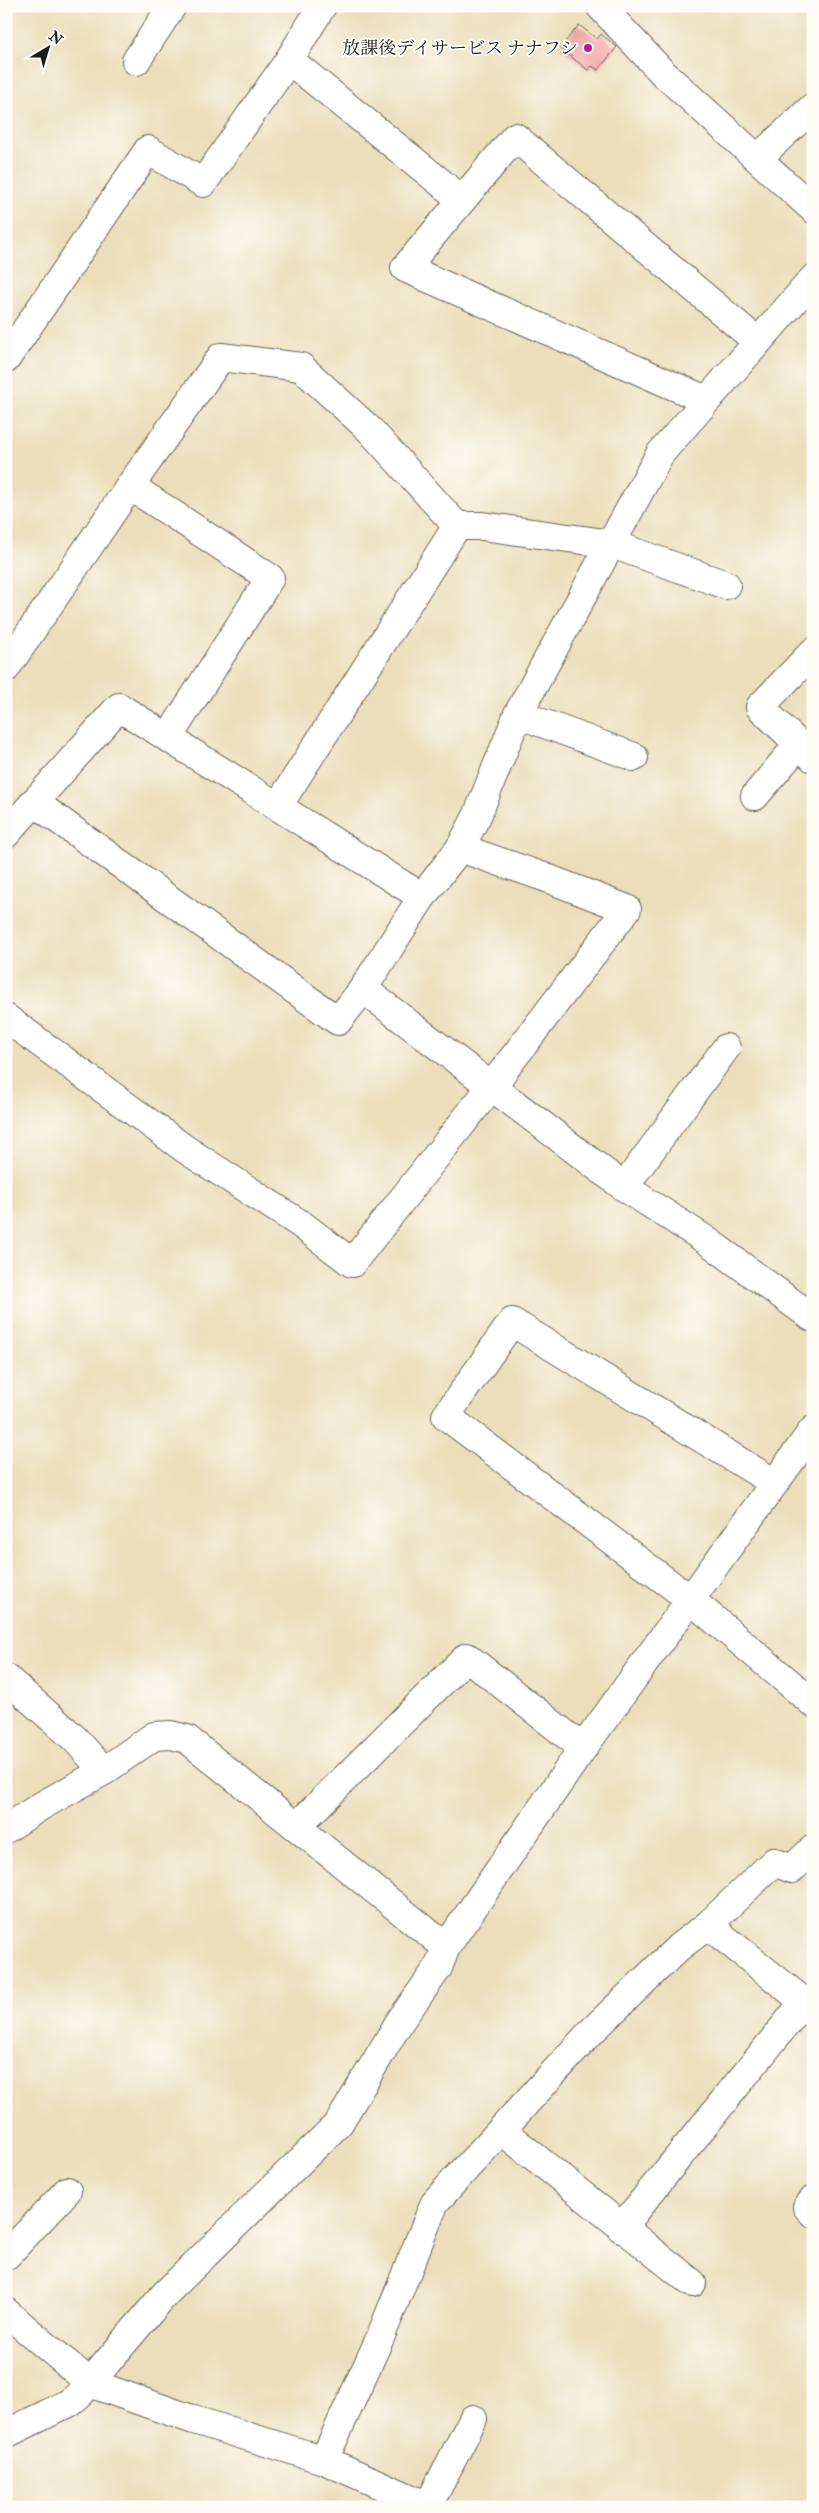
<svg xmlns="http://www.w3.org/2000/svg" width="819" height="2513" viewBox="0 0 819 2513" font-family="'IM FELL Double Pica','Noto Serif JP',serif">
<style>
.building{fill:#f2a6a3}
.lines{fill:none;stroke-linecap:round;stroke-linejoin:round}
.minor-casing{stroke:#646054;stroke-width:30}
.minor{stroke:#fff;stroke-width:28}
.poi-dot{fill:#b5179e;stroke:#fdfcf7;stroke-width:2}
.labels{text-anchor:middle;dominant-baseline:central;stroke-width:4;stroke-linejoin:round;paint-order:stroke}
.poi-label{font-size:18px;fill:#1c1c1c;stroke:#fdfcf7;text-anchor:end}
</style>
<rect width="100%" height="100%" fill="#fdfcf7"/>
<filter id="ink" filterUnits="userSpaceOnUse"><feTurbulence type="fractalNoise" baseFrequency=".02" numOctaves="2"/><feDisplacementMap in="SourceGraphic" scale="10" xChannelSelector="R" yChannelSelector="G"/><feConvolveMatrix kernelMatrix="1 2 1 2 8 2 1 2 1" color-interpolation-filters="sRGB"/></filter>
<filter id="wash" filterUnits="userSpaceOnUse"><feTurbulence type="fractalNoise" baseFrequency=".0096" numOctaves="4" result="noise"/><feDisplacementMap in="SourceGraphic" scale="20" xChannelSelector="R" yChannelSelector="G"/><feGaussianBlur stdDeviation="1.12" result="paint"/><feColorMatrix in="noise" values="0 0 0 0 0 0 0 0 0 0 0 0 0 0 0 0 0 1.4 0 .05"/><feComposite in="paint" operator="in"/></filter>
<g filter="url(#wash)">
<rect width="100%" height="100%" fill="#ebdebb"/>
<g id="blocks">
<polygon class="building" points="579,25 597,39 601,34 617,47 598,70 592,66 588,70 560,48"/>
</g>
</g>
<g filter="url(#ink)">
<use href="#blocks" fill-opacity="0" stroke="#646054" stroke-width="1"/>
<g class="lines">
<g class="minor-casing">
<g id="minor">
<polyline points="600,6 663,73 813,209"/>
<polyline points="289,60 461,199"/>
<polyline points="136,61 172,6"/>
<polyline points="758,158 813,107"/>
<polyline points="6,359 148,150 203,183 289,60 322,6"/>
<polyline points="706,400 405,268 515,137 758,342"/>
<polyline points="130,486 270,578 168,738"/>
<polyline points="813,652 760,707 813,758"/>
<polyline points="6,668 130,486 221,357 301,367 370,430 457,526 482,526 612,544 726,585"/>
<polyline points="518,714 634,757"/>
<polyline points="755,796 798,745"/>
<polyline points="34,802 338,1021 363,989 422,897 460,848 477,816 518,714 660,454 813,279"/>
<polyline points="278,806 457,526"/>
<polyline points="6,834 119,707 422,897"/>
<polyline points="363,989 624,1187 706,1240 813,1318"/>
<polyline points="6,1018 185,1149 302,1225 352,1263 491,1087 627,909 544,877 460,848"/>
<polyline points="624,1187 726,1048"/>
<polyline points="773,1482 512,1322 446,1416 691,1600 813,1703"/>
<polyline points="6,1678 74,1738 104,1771"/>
<polyline points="297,1826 467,1657 583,1748"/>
<polyline points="6,1829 41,1806 104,1771 154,1736 171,1735 187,1739 446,1947"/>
<polyline points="708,1925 813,2009"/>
<polyline points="501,2130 692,2283"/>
<polyline points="813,2200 807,2207 813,2213"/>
<polyline points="621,2228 804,2002"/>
<polyline points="6,2256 67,2191"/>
<polyline points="6,2312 90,2383 194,2420 324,2460 430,2507"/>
<polyline points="6,2434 69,2403 81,2393 165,2294 339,2123 400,2021 438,1968 446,1947 583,1748 813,1430"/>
<polyline points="324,2460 380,2338 435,2202 591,2032 679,1947 708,1925 774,1862 792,1869 813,1849"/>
<polyline points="428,2506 473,2419"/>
</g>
</g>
<use href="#minor" class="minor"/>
</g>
</g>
<circle class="poi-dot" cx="588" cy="48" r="5"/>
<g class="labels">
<g class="poi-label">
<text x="578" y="48">放課後デイサービス ナナフシ</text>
</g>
</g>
<rect width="819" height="2513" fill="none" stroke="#fdfcf7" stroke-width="25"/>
<g transform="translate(48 48) rotate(38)" stroke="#fdfcf7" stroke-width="4" paint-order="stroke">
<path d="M0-4L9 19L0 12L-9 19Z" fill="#1c1c1c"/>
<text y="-8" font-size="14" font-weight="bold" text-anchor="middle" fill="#1c1c1c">N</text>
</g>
</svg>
